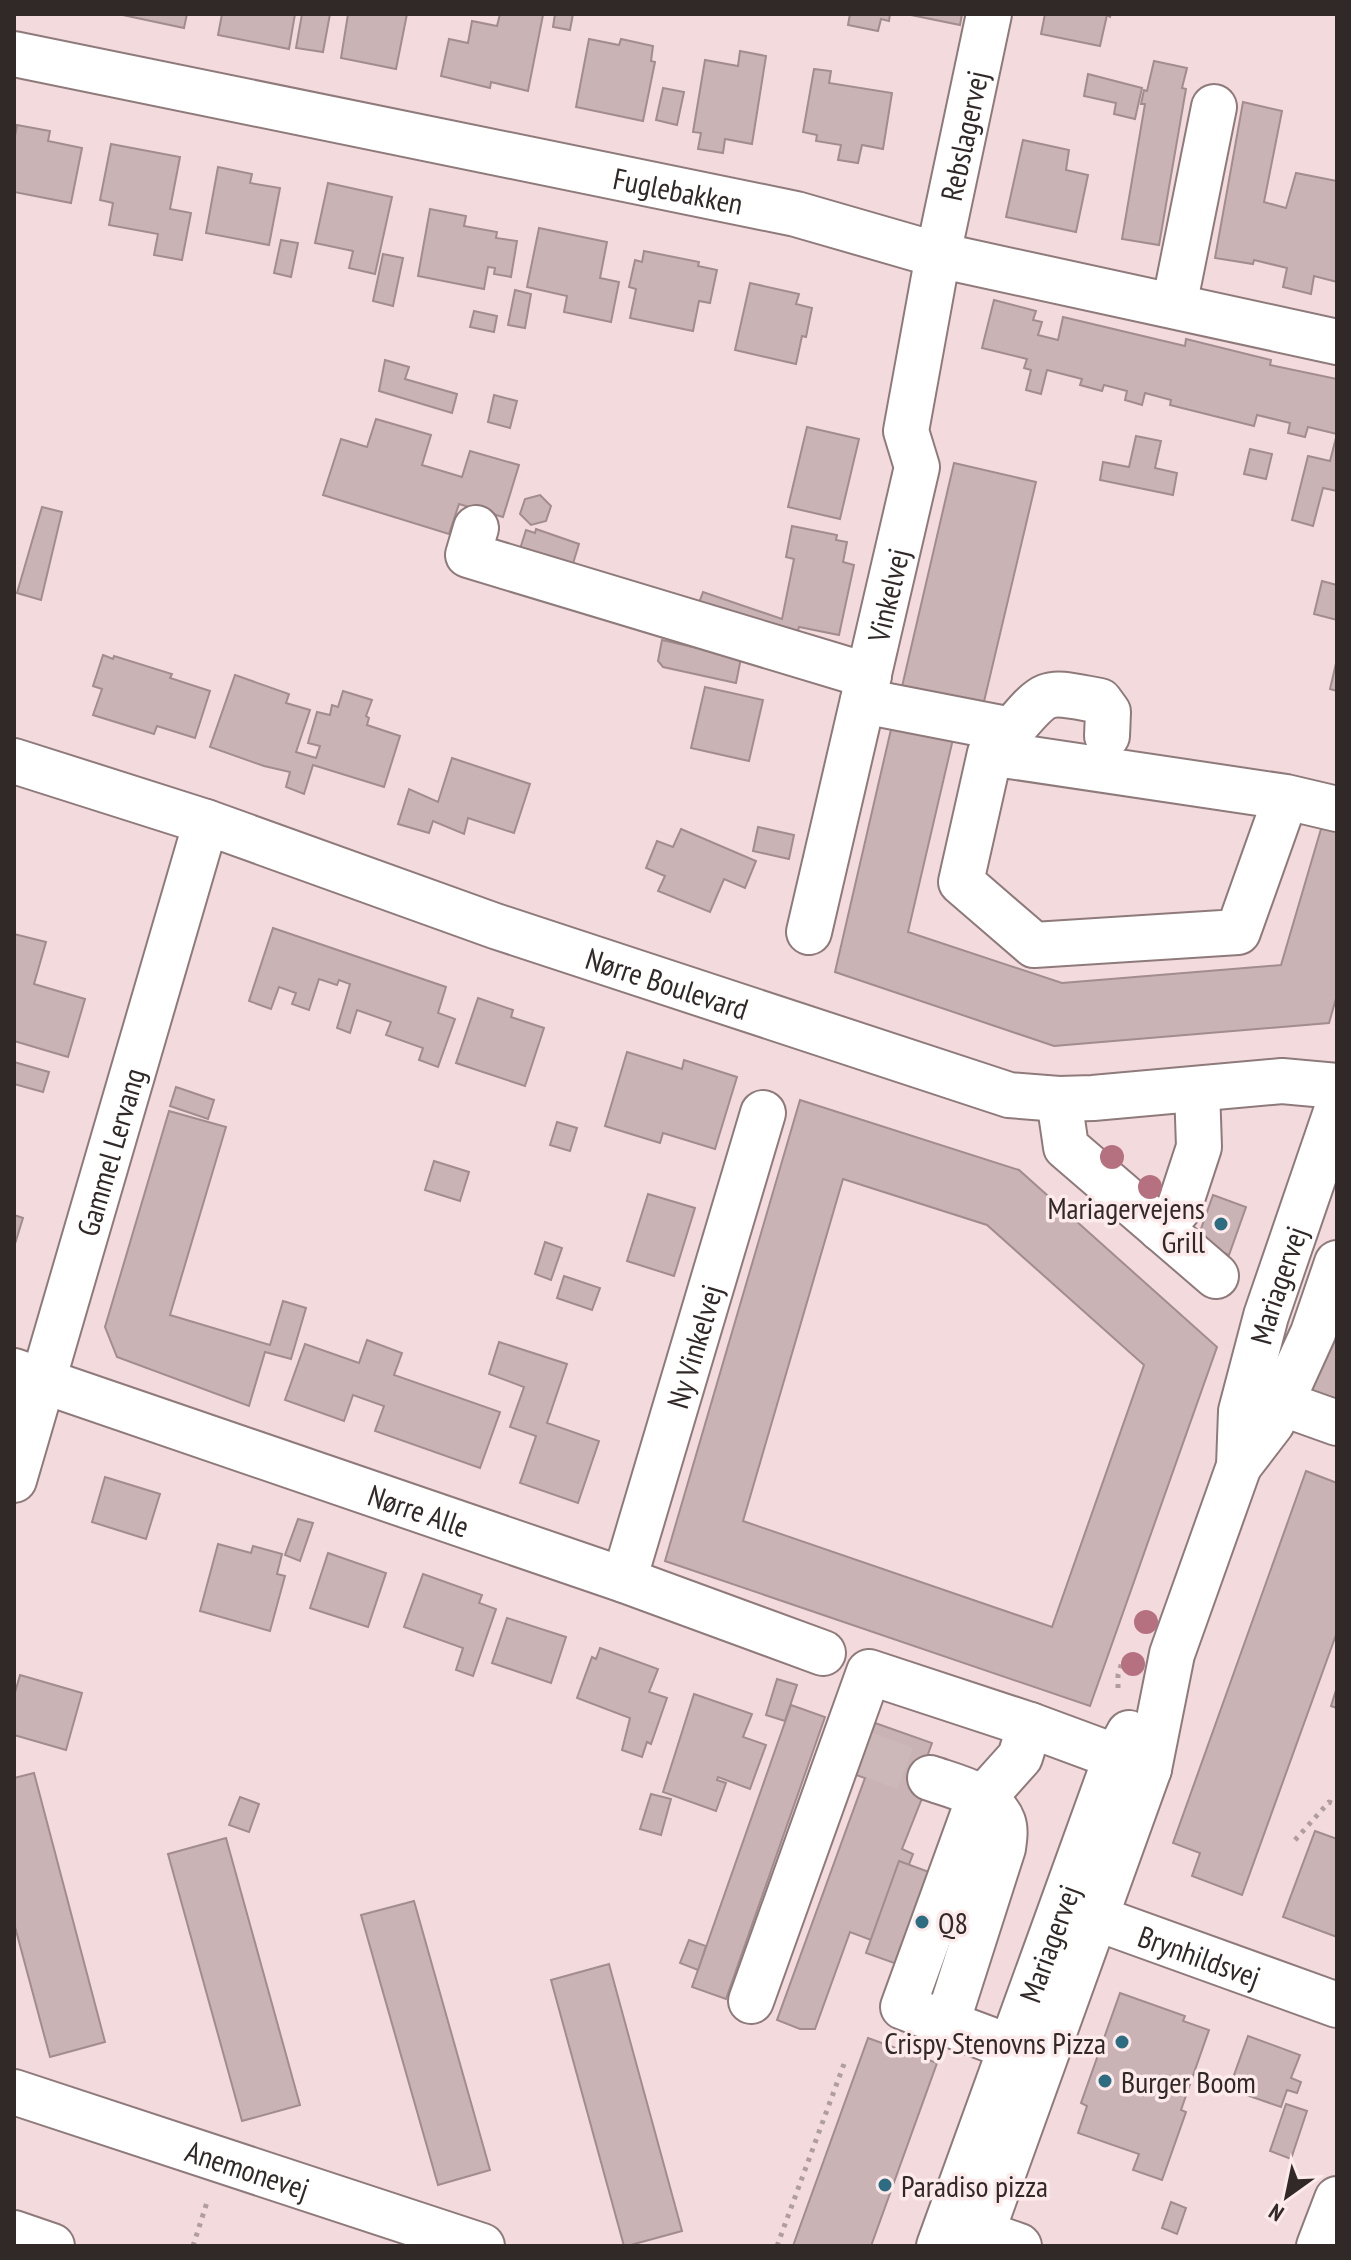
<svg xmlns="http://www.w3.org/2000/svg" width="1351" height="2260" viewBox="0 0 1351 2260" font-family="'PT Sans Narrow',sans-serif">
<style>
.building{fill:#cab3b5;stroke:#a28c8e;stroke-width:2;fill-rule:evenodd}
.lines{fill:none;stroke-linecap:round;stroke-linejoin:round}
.minor-tunnel{stroke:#ccb7b9;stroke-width:44;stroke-dasharray:44 22;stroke-linecap:butt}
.minor-casing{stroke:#8f7a7b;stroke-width:48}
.path{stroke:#b09d9e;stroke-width:5;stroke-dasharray:4 6;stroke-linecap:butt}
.minor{stroke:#fff;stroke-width:44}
.tree{fill:#b67180}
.poi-dot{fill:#2d6c81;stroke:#fdeaeb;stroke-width:3}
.labels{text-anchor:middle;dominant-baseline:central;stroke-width:7;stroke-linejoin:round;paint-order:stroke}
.street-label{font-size:30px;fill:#312828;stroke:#fdeaeb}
.poi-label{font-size:30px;fill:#312828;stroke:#fdeaeb;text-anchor:start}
</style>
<rect width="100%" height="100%" fill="#f3dbdd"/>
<g class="building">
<polygon points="118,14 187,14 184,28"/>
<polygon points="222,14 295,14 289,49 218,35"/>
<polygon points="302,14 330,14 323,52 296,48"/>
<polygon points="348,14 407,14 396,69 341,58"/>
<polygon points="500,14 543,15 528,91 491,82 490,88 441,76 449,39 468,43 472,21 497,26"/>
<polygon points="555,14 573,14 570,30 553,27"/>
<polygon points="850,14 890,14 889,21 881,19 878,31 848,25"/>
<polygon points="906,14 962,14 960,25"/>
<polygon points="1045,14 1111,14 1110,17 1107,15 1100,46 1041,34"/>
<polygon points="589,39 619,45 621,39 653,46 651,61 655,62 643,121 576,107"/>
<polygon points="740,51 766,56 752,144 725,139 723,153 698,149 701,133 693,132 705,60 738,66"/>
<polygon points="1154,61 1187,68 1182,88 1186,89 1159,245 1122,239 1145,104 1141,104 1144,90 1147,91"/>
<polygon points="814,69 831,71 829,83 892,93 883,149 862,145 858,163 838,160 841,145 816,141 817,135 803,132"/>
<polygon points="1088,74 1142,88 1135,119 1114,114 1116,103 1084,96"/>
<polygon points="663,88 684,92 677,125 656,120"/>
<polygon points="1243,102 1282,111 1264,202 1286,208 1296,173 1337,181 1337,282 1314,276 1311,294 1283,287 1287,268 1254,260 1253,264 1215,258"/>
<polygon points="17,125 50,131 48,141 82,148 71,203 14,192 14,141"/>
<polygon points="1023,140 1069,150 1066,170 1088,175 1076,232 1006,217"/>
<polygon points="111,144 180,157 170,209 191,213 182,260 154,255 158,234 109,225 113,203 100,200"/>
<polygon points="218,167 252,174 250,183 280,188 269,245 206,233"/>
<polygon points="328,183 392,197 375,274 349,268 353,251 315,243"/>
<polygon points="430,209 466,216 464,226 497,232 496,238 517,241 511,277 494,274 495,268 488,267 484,289 418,276"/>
<polygon points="539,228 607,242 600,278 619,282 611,322 564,312 567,296 527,287"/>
<polygon points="281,240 298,243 291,277 274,273"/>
<polygon points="644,251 699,262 698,266 717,270 710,303 699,301 693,331 630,318 636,289 629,287 635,260 642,262"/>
<polygon points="383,254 403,258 393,306 373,301"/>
<polygon points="750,283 799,294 796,304 812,308 806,337 802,336 796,364 735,350"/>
<polygon points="515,290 531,294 525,328 508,325"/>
<polygon points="994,300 1036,311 1033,320 1042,322 1038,335 1058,340 1063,317 1185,346 1186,339 1271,360 1270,365 1337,379 1337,491 1323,488 1313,526 1292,520 1308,456 1330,461 1337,434 1308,427 1305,437 1288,433 1290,423 1257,415 1254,426 1170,405 1171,400 1145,393 1142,405 1125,400 1127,391 1104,385 1102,391 1080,385 1082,379 1047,370 1041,394 1026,390 1031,370 1024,368 1027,359 982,348"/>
<polygon points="474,311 497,316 494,332 470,327"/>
<polygon points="385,360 409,367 405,379 457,394 452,413 379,391"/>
<polygon points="494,395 517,401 510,428 488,422"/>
<polygon points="376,419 431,435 422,465 462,477 470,451 519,465 503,517 459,504 449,534 323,495 341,439 367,447"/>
<polygon points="807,427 859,439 840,519 788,507"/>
<polygon points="1136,436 1161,441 1155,468 1177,473 1173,495 1100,480 1103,462 1129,467"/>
<polygon points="1250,449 1272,454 1266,479 1244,474"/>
<polygon points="954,463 1036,482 982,710 901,691"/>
<polygon points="540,495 551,506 546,521 531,525 520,514 525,499"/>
<polygon points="42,507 62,512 41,600 17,593"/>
<polygon points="792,526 837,535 836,540 847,542 843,562 854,565 839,635 799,627 794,644 696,611 703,592 782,619 794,559 786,557"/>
<polygon points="536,529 579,544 571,570 519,552 526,530 535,533"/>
<polygon points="1322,581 1337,585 1337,620 1314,614"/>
<polygon points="662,640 741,658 736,683 663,667 658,661"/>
<polygon points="103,655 113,659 114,656 172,674 170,678 210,691 195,738 157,726 154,734 93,715 102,689 93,686"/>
<polygon points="1337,659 1337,691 1330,689"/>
<polygon points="235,675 289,694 286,703 310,710 296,752 316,758 320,746 308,743 317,712 330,715 332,705 338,707 343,691 372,700 366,716 369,718 367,725 400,736 384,787 313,765 304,794 286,787 290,772 264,766 210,747"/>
<polygon points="705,687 763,700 749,761 691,748"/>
<polygon points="892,725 953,739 908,932 1062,983 1281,965 1326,812 1337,815 1337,995 1329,1023 1054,1046 835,972"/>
<polygon points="452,758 530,784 514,833 468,818 464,834 433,821 429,833 398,824 409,789 438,802"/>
<polygon points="758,827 794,835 789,859 753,851"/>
<polygon points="681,829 756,861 745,888 724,879 710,912 658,891 665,876 646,868 657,841 673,847"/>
<polygon points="273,928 446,987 438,1013 455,1019 438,1067 419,1060 423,1048 386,1035 391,1022 357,1010 350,1033 337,1028 350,984 339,980 337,985 319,979 309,1010 292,1004 296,993 279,987 271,1009 249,1001"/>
<polygon points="14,934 46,942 34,984 85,999 68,1057 14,1041"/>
<polygon points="478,998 513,1010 511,1017 544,1028 525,1086 456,1063"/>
<polygon points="627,1052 682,1069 684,1060 737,1077 715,1149 663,1133 660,1143 605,1126"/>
<polygon points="14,1062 49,1072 43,1092 14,1084"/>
<polygon points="176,1087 214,1100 208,1119 170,1106"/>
<path d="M800,1100L1019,1170L1217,1347L1090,1706L665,1561ZM843,1179L987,1225L1144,1365L1052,1627L743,1521Z"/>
<polygon points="169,1111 226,1127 170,1315 270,1345 283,1301 306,1308 291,1359 265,1352 249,1406 117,1357 105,1327"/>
<polygon points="557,1122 577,1128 570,1151 550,1145"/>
<polygon points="434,1161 469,1172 460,1201 425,1190"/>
<polygon points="648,1194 695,1208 674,1276 627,1261"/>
<polygon points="1213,1195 1246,1207 1229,1255 1196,1243"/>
<polygon points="14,1215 23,1218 14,1247"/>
<polygon points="545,1242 562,1248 551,1280 535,1274"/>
<polygon points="564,1276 600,1288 592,1310 557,1298"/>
<polygon points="1337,1321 1337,1404 1310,1395"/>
<polygon points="367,1340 402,1353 394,1375 500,1412 480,1468 375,1431 384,1406 353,1395 344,1421 285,1400 305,1344 359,1363"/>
<polygon points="499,1342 567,1364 547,1423 599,1441 578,1503 520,1483 536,1436 510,1427 524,1387 489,1374"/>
<polygon points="1306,1471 1337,1483 1337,1632 1242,1895 1192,1876 1200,1853 1173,1843"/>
<polygon points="105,1477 160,1494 146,1539 92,1522"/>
<polygon points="298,1519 313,1523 300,1561 285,1555"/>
<polygon points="218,1544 251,1553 253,1546 282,1554 277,1574 285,1576 270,1631 200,1611"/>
<polygon points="328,1553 386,1573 368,1627 310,1608"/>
<polygon points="423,1574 482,1595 479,1603 496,1609 473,1676 456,1670 463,1648 404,1627"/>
<polygon points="507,1618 566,1637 551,1683 492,1663"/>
<polygon points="600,1648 658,1669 649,1692 667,1698 651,1744 647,1742 642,1757 622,1750 630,1718 577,1698 592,1657 596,1659"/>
<polygon points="20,1675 82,1693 66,1750 14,1735 14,1696"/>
<polygon points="777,1679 797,1685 785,1721 766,1715"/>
<polygon points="1337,1687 1337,1708 1331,1706"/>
<polygon points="694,1694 752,1714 743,1737 766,1745 750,1789 718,1777 717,1780 726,1783 716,1811 663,1792"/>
<polygon points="791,1705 825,1717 726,1999 692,1987"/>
<polygon points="875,1723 932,1743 924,1765 934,1768 902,1849 913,1854 879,1943 850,1932 815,2029 800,2029 777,2020 865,1778 856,1775"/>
<polygon points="34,1773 105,2042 50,2057 14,1923 14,1778"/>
<polygon points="651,1794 671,1799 661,1835 640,1829"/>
<polygon points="240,1797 259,1804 249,1832 229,1825"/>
<polygon points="1315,1831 1337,1839 1337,1937 1283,1917"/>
<polygon points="226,1838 300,2105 242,2121 168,1854"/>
<polygon points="899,1861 997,1897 964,1988 866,1953"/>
<polygon points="414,1901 490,2170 438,2185 361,1915"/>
<polygon points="689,1940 706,1946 698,1970 680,1963"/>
<polygon points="609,1964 682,2231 627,2246 624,2246 551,1980"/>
<polygon points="1120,1993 1185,2016 1183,2021 1209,2030 1181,2110 1186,2112 1162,2180 1133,2170 1139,2154 1078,2133 1087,2106 1081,2103"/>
<polygon points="1248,2036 1300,2055 1291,2078 1301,2082 1297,2093 1287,2090 1281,2107 1229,2089"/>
<polygon points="868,2038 937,2063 871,2246 793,2246"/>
<polygon points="1286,2104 1307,2111 1291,2159 1270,2151"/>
<polygon points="1171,2202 1186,2208 1177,2234 1162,2228"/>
</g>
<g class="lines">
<polyline class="minor-tunnel" points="864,1753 930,1778"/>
<g class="minor-casing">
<g id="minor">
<path id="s1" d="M14,54L796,214L938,255L1337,342"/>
<polyline points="1174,306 1214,107"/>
<polyline points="476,528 468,555 869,676"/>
<path d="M863,701L1012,730C1048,687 1046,691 1100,701L1108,712L1107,736"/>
<path id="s2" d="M14,761L206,822L495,926L1009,1095L1059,1099L1093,1098L1282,1081L1337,1086"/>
<polyline points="1286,797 1238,932 1034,945 961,882 990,753 1286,797 1337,809"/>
<path id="s3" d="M809,932L917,467L906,431L938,255L989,14"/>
<polyline points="1059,1099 1066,1147 1216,1276"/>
<polyline points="1161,1229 1179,1208 1199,1147 1197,1089"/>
<path id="s4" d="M14,1371L624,1580L823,1653"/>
<polyline points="1281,1403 1337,1423"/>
<polyline points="1239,1466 1272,1423 1313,1333 1337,1263"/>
<path id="s5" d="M14,1480L206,822"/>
<path id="s6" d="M624,1580L763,1113"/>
<polyline points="1030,1725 1020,1757 976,1806 903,2007 1037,2057"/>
<path d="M930,1778C956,1787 992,1794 1003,1822C1006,1830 1004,1840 1003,1848L947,2023"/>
<path id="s7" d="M1068,1908L1337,2005"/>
<polyline points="751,2001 869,1672 1030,1725 1149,1769"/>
<path id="s8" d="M14,2092L482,2246"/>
<polyline points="954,2223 1019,2246"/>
<polyline points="14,2233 52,2246"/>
<path id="s9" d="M939,2246L1116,1757L1129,1733"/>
<path id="s10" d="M977,2246L1149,1769L1172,1654L1239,1466L1241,1411L1266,1316L1337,1109"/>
<polyline points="1319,2246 1337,2199"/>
</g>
</g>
<g class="path">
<polyline points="1118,1688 1118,1675 1123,1659"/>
<polyline points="1295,1840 1329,1802 1337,1805"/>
<polyline points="193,2246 208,2199"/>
<polyline points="777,2246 844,2064"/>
</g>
<use href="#minor" class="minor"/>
</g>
<g class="tree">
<circle cx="1112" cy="1157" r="12"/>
<circle cx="1150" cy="1187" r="12"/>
<circle cx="1146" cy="1622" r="12"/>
<circle cx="1133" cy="1664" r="12"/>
</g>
<g class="poi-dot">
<circle cx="1221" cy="1224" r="8"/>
<circle cx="922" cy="1922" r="8"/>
<circle cx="1122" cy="2042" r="8"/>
<circle cx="1105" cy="2081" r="8"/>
<circle cx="885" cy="2185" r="8"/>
</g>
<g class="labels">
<g class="street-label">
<text stroke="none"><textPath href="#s3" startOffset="816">Rebslagervej</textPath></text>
<text stroke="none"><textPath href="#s1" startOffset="678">Fuglebakken</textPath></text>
<text stroke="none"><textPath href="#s3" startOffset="346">Vinkelvej</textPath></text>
<text stroke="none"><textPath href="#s2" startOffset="690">Nørre Boulevard</textPath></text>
<text stroke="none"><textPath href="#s5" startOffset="342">Gammel Lervang</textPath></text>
<text stroke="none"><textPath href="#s10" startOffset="1010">Mariagervej</textPath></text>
<text stroke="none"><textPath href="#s6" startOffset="244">Ny Vinkelvej</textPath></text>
<text stroke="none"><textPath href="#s4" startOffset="428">Nørre Alle</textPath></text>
<text stroke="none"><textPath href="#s9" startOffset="322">Mariagervej</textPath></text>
<text stroke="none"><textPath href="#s7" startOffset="140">Brynhildsvej</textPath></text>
<text stroke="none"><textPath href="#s8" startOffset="246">Anemonevej</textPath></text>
</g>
<g class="poi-label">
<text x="1205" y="1207" text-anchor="end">Mariagervejens<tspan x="1205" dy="34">Grill</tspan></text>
<text x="938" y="1922">Q8</text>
<text x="1106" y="2042" text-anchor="end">Crispy Stenovns Pizza</text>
<text x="1121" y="2081">Burger Boom</text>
<text x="901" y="2185">Paradiso pizza</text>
</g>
</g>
<rect width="1351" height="2260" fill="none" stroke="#312828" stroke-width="32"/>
<g transform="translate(1287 2196) rotate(213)" stroke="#fdeaeb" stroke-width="6" paint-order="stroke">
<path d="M0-6L14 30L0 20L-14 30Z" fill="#312828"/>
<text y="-12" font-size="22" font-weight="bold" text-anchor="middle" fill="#312828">N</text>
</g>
</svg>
